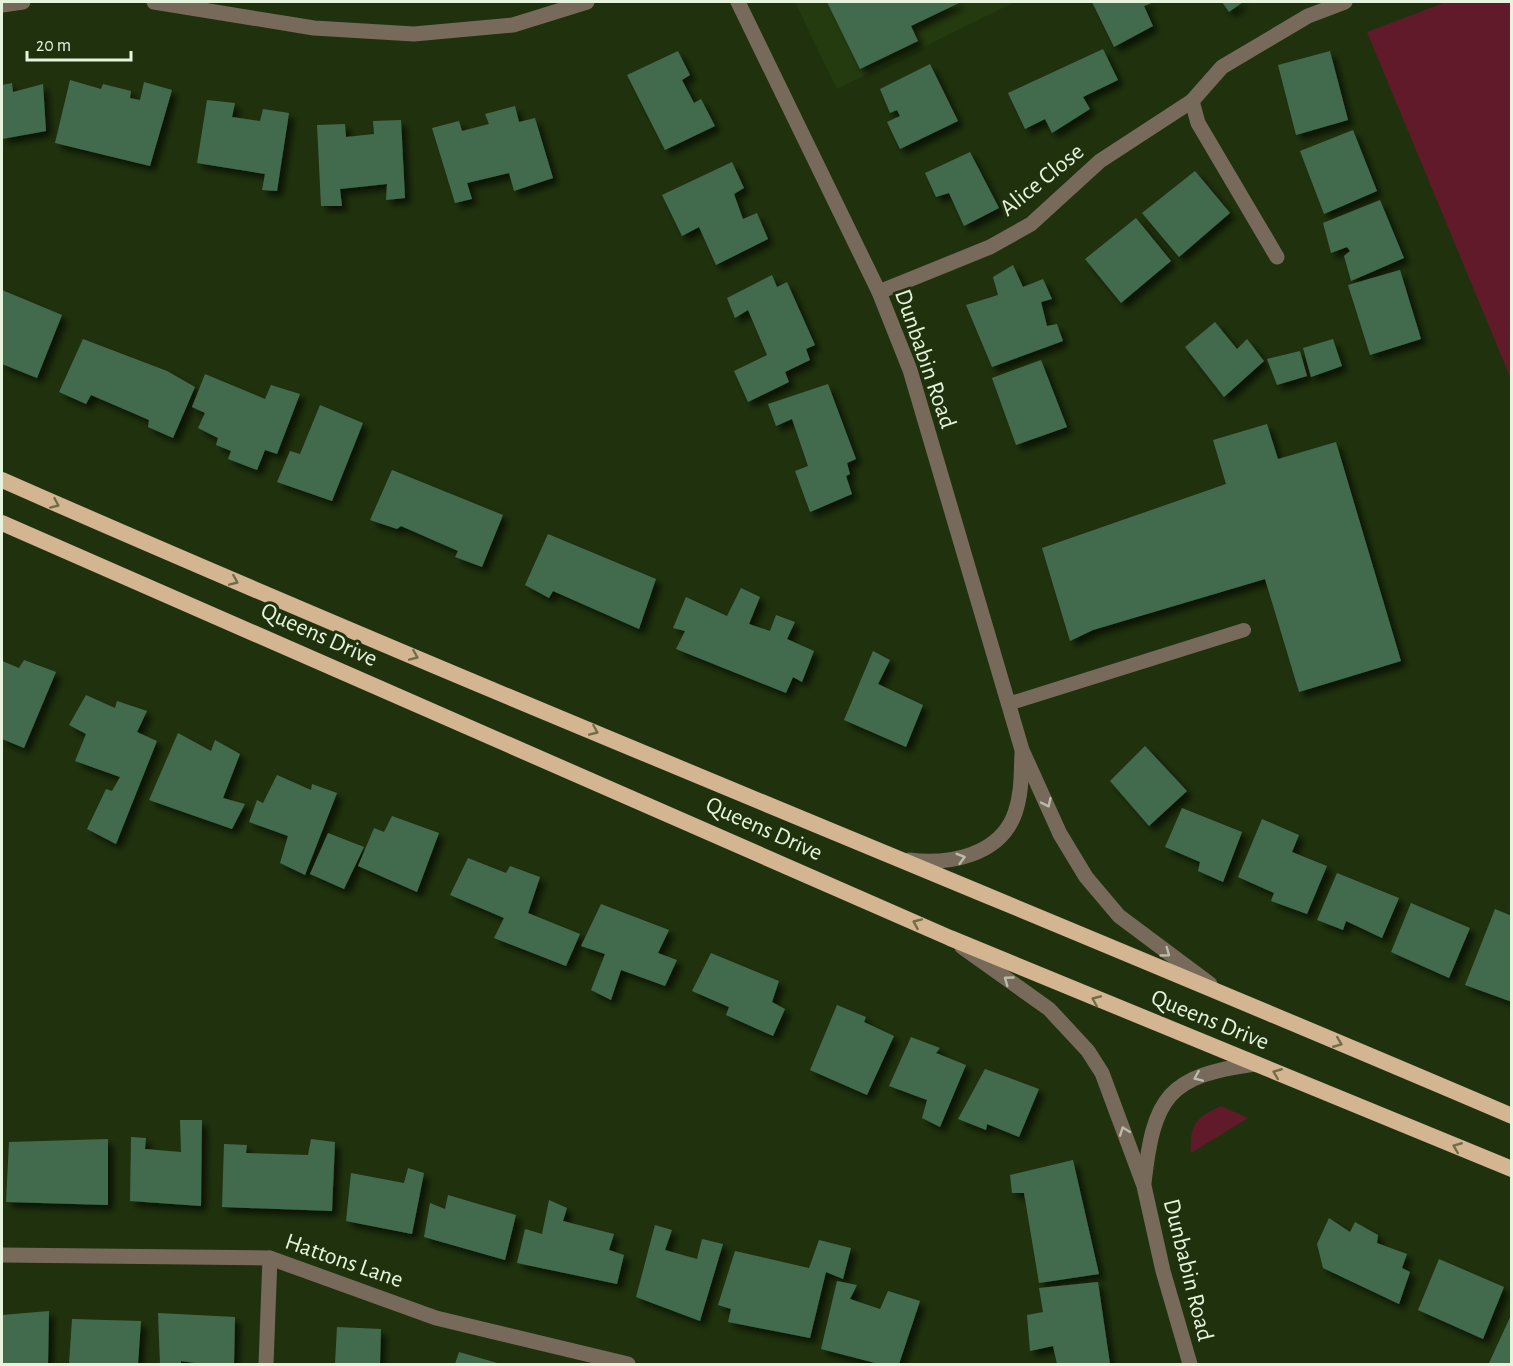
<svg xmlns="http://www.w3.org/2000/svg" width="1513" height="1366" viewBox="0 0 1513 1366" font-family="'Alegreya Sans',sans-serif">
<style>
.built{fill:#243b0f}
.green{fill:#611a29}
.building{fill:#436a4e;filter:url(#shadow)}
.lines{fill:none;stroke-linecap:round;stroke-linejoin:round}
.service{stroke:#776a5b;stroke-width:14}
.minor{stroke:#776a5b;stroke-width:15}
.tertiary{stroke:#776a5b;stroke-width:15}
.trunk{stroke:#d3b591;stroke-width:16}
.oneway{stroke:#706d48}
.oneway2{stroke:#babca9}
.labels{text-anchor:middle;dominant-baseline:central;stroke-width:6;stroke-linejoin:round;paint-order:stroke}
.street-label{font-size:24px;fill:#e6f3dd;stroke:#1f320d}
</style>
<defs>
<filter id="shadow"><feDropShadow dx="5.5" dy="5.5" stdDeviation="3" flood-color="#0009"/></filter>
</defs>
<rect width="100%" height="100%" fill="#1f320d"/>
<polygon class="built" points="795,2 1015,2 837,89"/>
<g class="green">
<polygon points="1446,2 1511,2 1511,379 1367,32"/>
<path d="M1221,1106L1248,1118L1191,1153C1189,1125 1196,1117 1221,1106Z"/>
</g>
<g class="building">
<polygon points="827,2 961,2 911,26 918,41 860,69"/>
<polygon points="1092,2 1154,2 1144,6 1153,26 1114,47"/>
<polygon points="1222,2 1243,2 1229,12"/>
<polygon points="1103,49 1118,80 1083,97 1090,109 1052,133 1045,119 1025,129 1008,93"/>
<polygon points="678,51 690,75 682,80 694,103 701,99 715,126 665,150 627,75"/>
<polygon points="1330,51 1348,120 1296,135 1278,65"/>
<polygon points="930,64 958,121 900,149 887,122 900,116 897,110 890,113 880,89"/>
<polygon points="70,80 101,89 103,84 131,91 130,98 140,100 144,82 172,90 150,166 55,143"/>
<polygon points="12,83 13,92 43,84 46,131 2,139 2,85"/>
<polygon points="207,100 235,103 232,117 260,121 263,109 289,113 277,191 262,190 265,174 197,163"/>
<polygon points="515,106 519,122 535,118 553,178 514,191 509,173 467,183 472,199 455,203 432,128 459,121 462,131 489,124 485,114"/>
<polygon points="401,120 405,198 386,200 387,184 340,189 342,206 321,206 317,125 345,124 346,137 374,134 373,121"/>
<polygon points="1353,130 1377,191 1324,214 1300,151"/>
<polygon points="970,152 999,208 964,226 949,193 936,197 925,173"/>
<polygon points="732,162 744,188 734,194 743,219 757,213 768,239 716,265 699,227 682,236 662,195"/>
<polygon points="1195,171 1230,213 1179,257 1142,213"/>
<polygon points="1380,200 1404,258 1351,281 1344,256 1350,251 1347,247 1331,253 1323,223"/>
<polygon points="1136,218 1171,261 1121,303 1085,259"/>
<polygon points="1013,265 1023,287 1043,279 1052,299 1041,302 1047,326 1057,324 1063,341 992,367 966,305 998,295 993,277"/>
<polygon points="1400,270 1421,339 1370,355 1348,285"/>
<polygon points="772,275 777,287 787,282 815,345 806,349 810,360 785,372 789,382 748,402 734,371 767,355 748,310 735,318 727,298"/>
<polygon points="2,290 62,315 37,378 2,364"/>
<polygon points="1215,322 1237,349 1247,339 1264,361 1224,397 1185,347"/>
<polygon points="83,339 167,371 195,387 173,438 148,427 149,420 91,395 86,404 59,392"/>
<polygon points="1333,339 1342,366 1311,377 1303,348"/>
<polygon points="1300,351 1307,376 1277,385 1267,359"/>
<polygon points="1041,360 1067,427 1016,445 992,378"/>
<polygon points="205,374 265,399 271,385 300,394 277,454 265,450 257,470 228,459 231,451 216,445 218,438 198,428 205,413 192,407"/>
<polygon points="828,384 856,459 847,463 850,474 846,476 852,494 810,512 795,471 808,466 792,419 776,426 768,404"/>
<polygon points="320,405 363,423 332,501 277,482 290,451 300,454"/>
<polygon points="1267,424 1278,459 1336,442 1401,661 1299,692 1265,579 1093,630 1070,641 1042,548 1226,484 1213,440"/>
<polygon points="392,470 503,515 482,567 455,557 458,551 401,526 397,529 370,520"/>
<polygon points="548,534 656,579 639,629 553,591 549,598 525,585"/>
<polygon points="741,588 760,597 749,624 770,631 776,615 795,622 787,639 814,651 802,682 793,677 786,693 676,649 685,631 673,628 686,597 727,616"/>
<polygon points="873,651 890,660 878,684 923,705 906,747 844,720"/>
<polygon points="24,660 56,672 24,748 2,739 2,661 19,668"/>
<polygon points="86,695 115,708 117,701 147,711 137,732 157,741 116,844 87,829 106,789 112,791 120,777 75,761 86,734 69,725"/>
<polygon points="178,733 211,751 215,740 240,754 223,798 245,804 232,829 149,800"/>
<polygon points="1145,746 1187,791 1149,826 1110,781"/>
<polygon points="277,775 311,790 312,784 337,793 305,875 280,863 288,836 249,822 257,800 263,803"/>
<polygon points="1182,808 1242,832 1223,882 1198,871 1200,862 1165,847"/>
<polygon points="392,816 439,833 417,892 358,866 374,828 384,832"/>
<polygon points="1262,819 1299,835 1292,852 1327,866 1307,914 1271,901 1274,893 1238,877"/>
<polygon points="328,833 364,847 344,889 310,874"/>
<polygon points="468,858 506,873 510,866 540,877 528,913 580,934 566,966 494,938 504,918 450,895"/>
<polygon points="1337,873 1399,898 1382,938 1346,921 1343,930 1317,920"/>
<polygon points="1411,903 1470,928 1449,978 1391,952"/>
<polygon points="601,904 669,930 658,953 677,960 665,986 621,970 611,1000 591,990 605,954 581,946"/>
<polygon points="1495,909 1512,916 1512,1002 1465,985"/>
<polygon points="711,953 779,981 772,1002 785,1009 773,1036 726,1015 729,1007 692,991"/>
<polygon points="837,1005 866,1017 864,1022 894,1036 867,1095 810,1070"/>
<polygon points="911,1037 940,1048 936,1053 966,1065 940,1127 922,1118 927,1100 889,1086"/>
<polygon points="985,1069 1039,1089 1019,1137 987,1124 986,1130 958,1119"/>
<polygon points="180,1120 202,1120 201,1206 130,1201 131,1137 146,1138 145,1149 181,1152"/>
<polygon points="108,1139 108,1205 6,1202 9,1142"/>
<polygon points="311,1139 335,1142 332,1211 222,1207 224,1144 247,1145 246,1153 308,1155"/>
<polygon points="1073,1160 1099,1274 1039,1283 1024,1193 1012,1193 1010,1175"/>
<polygon points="408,1168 424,1173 412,1234 346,1221 351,1173 404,1183"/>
<polygon points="448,1195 516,1215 505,1260 424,1237 430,1203 445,1209"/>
<polygon points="549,1200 567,1208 563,1221 614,1234 609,1250 624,1255 617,1284 517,1263 525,1229 542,1234"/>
<polygon points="1329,1218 1350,1232 1355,1222 1378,1235 1377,1243 1407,1254 1402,1268 1410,1272 1399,1304 1323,1268 1317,1244"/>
<polygon points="655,1225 672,1230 665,1250 697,1259 702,1239 723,1244 700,1321 636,1297"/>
<polygon points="819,1240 851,1248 843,1279 826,1272 810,1338 728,1322 731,1309 718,1305 735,1251 809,1268"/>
<polygon points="1439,1259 1504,1287 1483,1339 1418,1310"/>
<polygon points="837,1281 857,1285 850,1299 880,1309 888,1291 920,1301 899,1364 879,1364 821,1349"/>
<polygon points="1098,1282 1110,1364 1057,1364 1053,1346 1030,1351 1027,1315 1043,1312 1039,1288"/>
<polygon points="49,1311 48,1364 2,1364 2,1315"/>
<polygon points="158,1313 235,1317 234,1364 202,1364 181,1361 181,1364 160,1364"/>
<polygon points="1512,1313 1512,1364 1489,1363"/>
<polygon points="72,1319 141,1321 138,1364 69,1364"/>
<polygon points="337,1327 381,1329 380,1364 335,1364"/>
<polygon points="459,1352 501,1364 455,1364"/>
</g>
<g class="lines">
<polyline class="service" points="1008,704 1244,630"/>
<g class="minor">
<polyline points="154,2 314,28 414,34 513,25 587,2"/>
<polyline points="738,2 879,292 910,370 1022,750 1060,834 1086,877 1119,916 1210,984"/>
<polyline points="2,5 23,2"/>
<polyline points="1192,101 1198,123 1277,257"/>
<polyline points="879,292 990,247 1031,224 1100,161 1192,101 1222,67 1308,16 1345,2"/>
<path d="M909,860C948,865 1000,856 1015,813C1022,793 1021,773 1022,753"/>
<polyline points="2,1255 270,1258 436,1318 628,1364"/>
<polyline points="266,1364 270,1258"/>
</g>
<g class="tertiary">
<polyline points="962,947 1049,1009 1088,1051 1102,1073 1144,1186 1163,1271 1190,1364"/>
<path d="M1144,1183C1154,1097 1167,1076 1255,1064"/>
</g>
<g class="trunk">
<path d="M2,480C502,700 1010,901 1512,1116"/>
<polyline points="2,523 950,938 1512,1169"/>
</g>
</g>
<defs><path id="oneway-chevron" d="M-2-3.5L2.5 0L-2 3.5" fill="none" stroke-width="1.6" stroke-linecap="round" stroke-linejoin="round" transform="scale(1.5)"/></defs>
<g class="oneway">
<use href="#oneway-chevron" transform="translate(55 504) rotate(24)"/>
<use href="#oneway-chevron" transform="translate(234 581) rotate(23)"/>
<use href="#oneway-chevron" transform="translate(414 656) rotate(23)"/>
<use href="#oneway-chevron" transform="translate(594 731) rotate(23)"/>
<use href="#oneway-chevron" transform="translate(917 923) rotate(-156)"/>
<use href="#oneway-chevron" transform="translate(1096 1000) rotate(-157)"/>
<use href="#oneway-chevron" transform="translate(1338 1043) rotate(22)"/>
<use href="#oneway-chevron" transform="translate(1277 1073) rotate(-158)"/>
<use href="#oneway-chevron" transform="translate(1457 1147) rotate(-158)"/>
</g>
<g class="oneway2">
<use href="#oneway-chevron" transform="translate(1047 803) rotate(65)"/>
<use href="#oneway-chevron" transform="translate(961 858) rotate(-16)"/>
<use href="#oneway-chevron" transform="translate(1166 953) rotate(36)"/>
<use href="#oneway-chevron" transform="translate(1008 980) rotate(-144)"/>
<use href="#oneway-chevron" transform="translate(1198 1077) rotate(157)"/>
<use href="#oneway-chevron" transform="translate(1124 1131) rotate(-110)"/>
</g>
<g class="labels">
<g class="street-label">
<text transform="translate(1042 180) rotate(-39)">Alice Close</text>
<text transform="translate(925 359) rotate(71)">Dunbabin Road</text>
<text transform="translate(319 635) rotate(24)">Queens Drive</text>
<text transform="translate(764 829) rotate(24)">Queens Drive</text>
<text transform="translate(1210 1020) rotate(22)">Queens Drive</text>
<text transform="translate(344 1261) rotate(19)">Hattons Lane</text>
<text transform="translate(1188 1270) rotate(76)">Dunbabin Road</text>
</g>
</g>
<rect width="1513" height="1366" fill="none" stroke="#e6f3dd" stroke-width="6"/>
<path d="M27 51v9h104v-9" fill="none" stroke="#e6f3dd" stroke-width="3"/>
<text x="36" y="51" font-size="18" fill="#e6f3dd" stroke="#1f320d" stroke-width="4.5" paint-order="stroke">20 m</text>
</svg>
